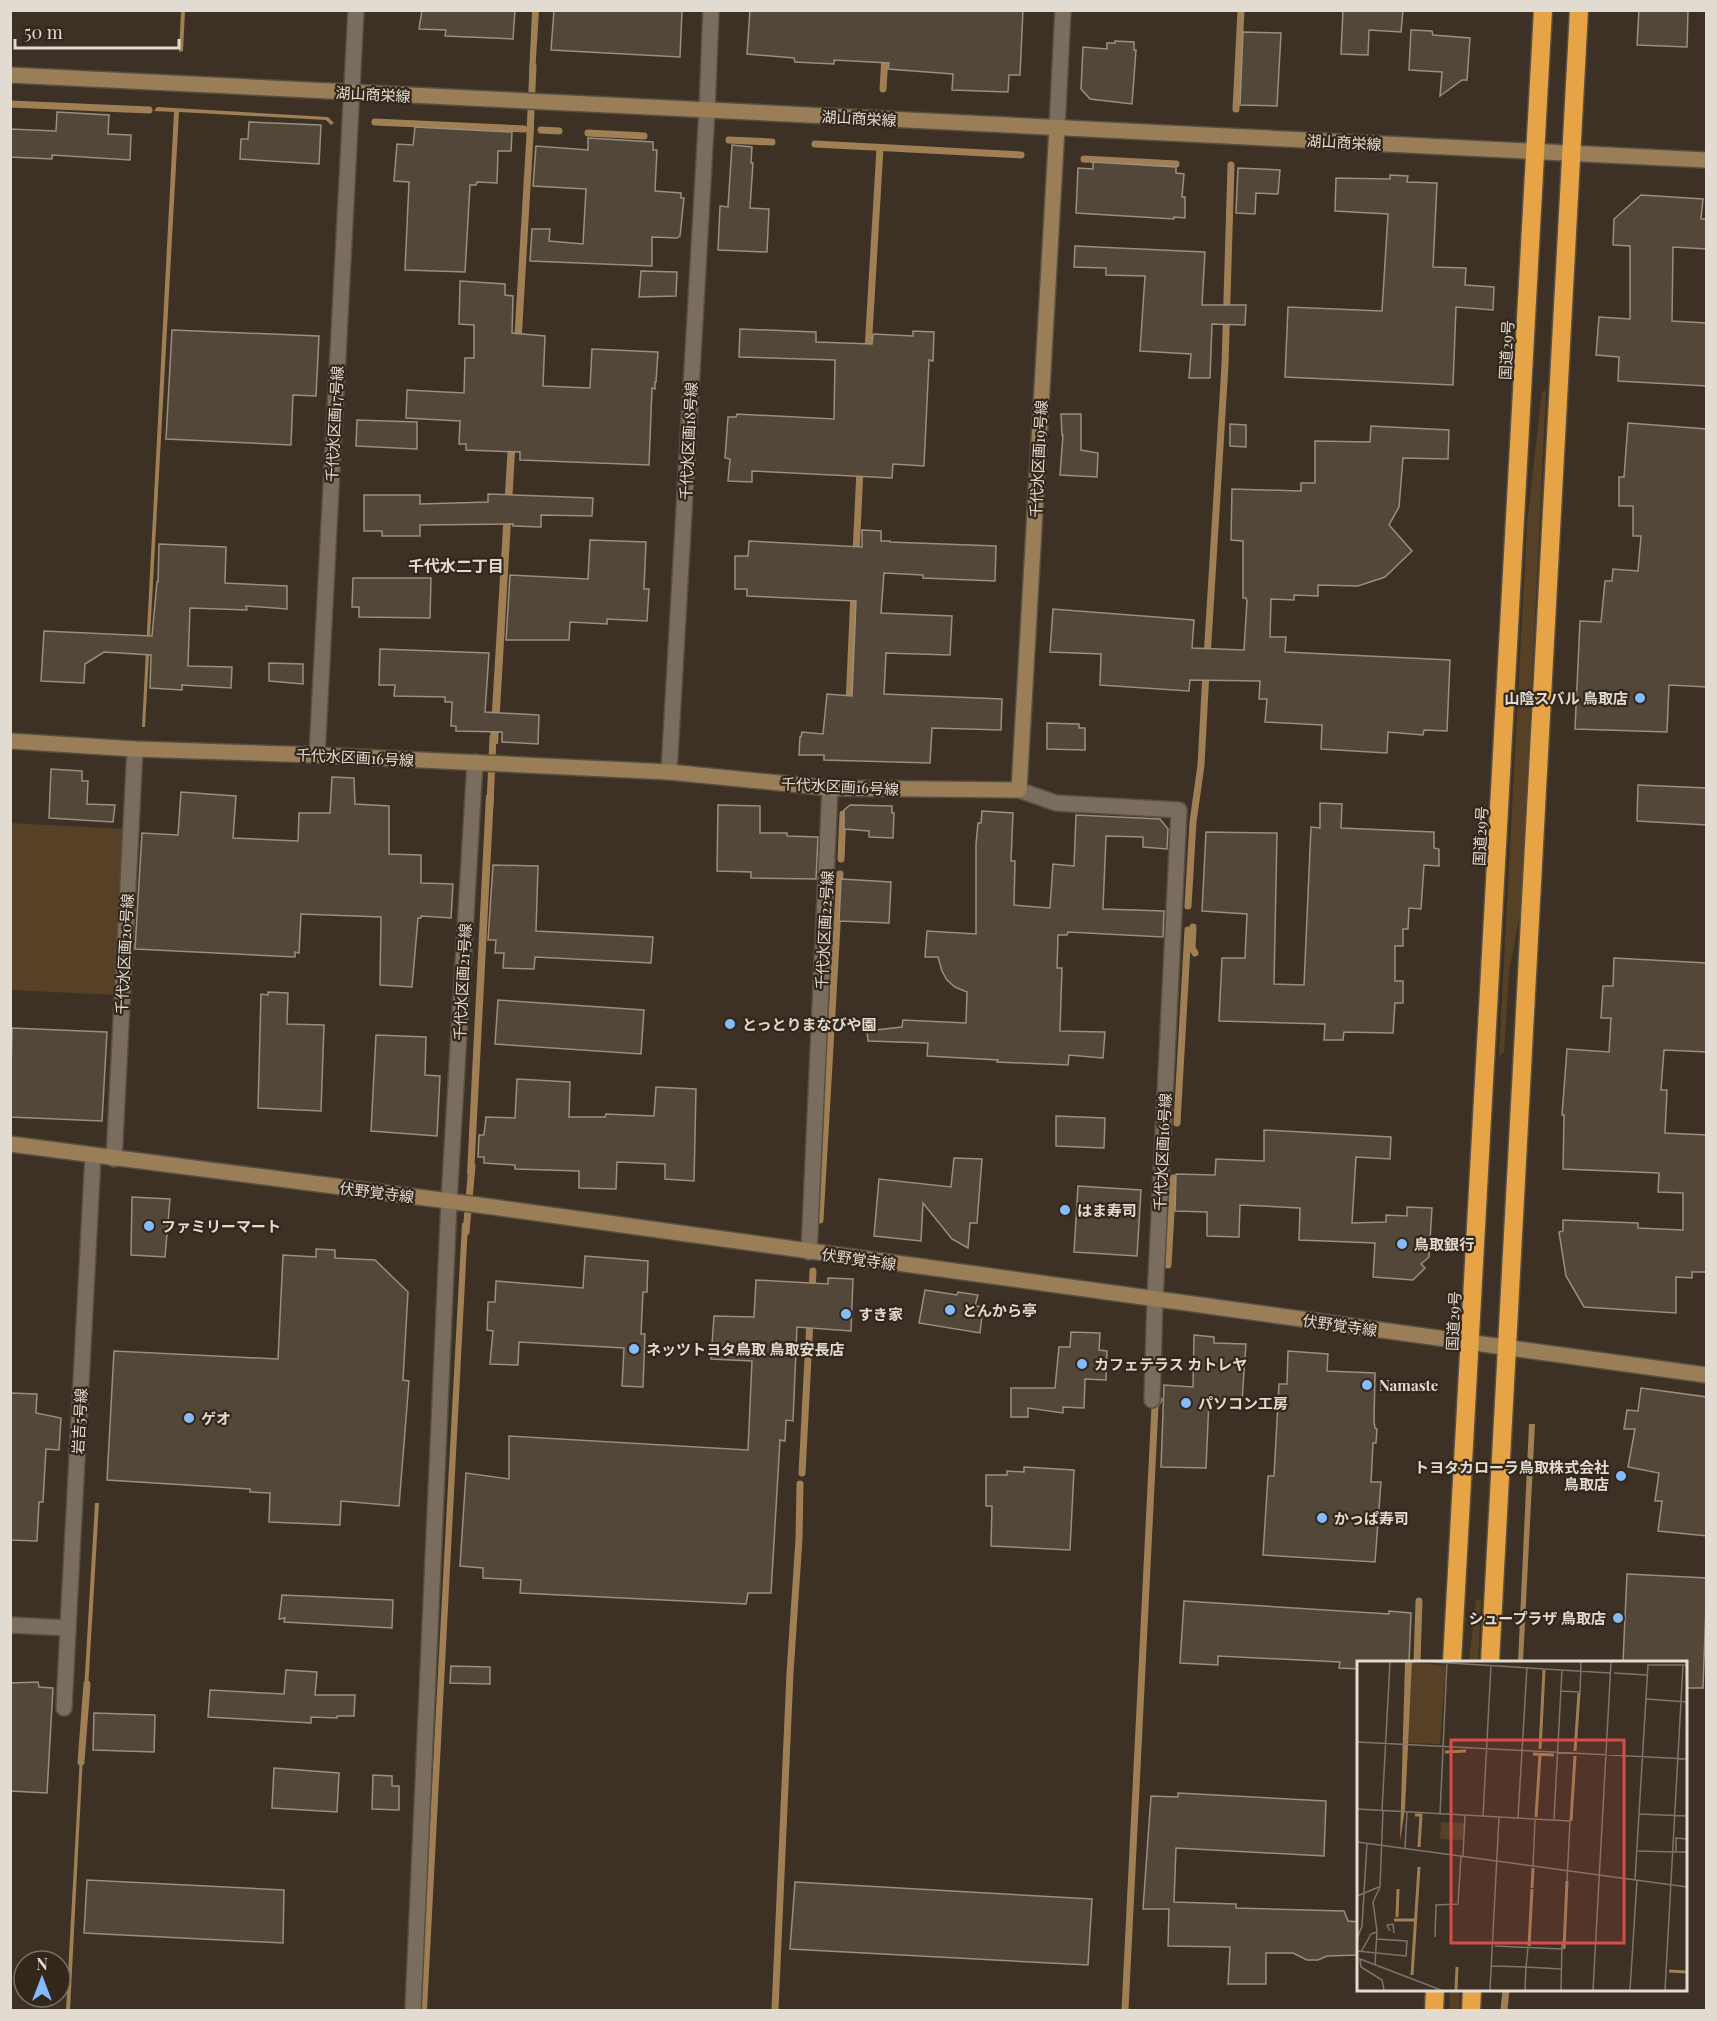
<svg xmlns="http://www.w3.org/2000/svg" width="1717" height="2021" viewBox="0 0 1717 2021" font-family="'Playfair Display','Noto Sans JP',serif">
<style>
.green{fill:#564126}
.water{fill:#a07f54}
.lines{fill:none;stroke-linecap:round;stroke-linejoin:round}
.stream{stroke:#a07f54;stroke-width:7}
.building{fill:#534739;stroke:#9b8e7e;stroke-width:1.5}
.street-casing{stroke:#584f43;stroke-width:18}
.secondary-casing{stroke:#584f43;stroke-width:18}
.highway-casing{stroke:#584f43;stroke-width:21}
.street{stroke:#7a6d5e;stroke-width:15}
.secondary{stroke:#9a7e57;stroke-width:15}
.highway{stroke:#e6a447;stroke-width:18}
.poi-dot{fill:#84bcfb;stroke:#32271a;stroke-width:2}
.labels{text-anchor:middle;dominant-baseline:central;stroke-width:4.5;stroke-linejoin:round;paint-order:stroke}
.street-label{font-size:15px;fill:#e2dbd2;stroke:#32271a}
.poi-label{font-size:15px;font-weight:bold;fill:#e2dbd2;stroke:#32271a;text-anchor:start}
.neighbourhood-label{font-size:16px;font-weight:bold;fill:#e2dbd2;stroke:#32271a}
.inset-river{fill:none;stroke:#a07f54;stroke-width:3}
.inset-road{fill:none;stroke:#7e756a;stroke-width:1.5}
.view{fill:#d84c4a;fill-opacity:0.15;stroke:#d84c4a;stroke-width:3}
.inset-edge{fill:none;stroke:#e2dbd2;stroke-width:3}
</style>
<rect width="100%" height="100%" fill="#3c3124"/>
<g class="green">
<polygon points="1546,391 1521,907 1509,973 1504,1052 1499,1056 1527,524 1542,392"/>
<polygon points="10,823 124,829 114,995 11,990"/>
<polygon points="1481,1599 1478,1662 1469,1662 1476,1600"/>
<polygon points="1450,1990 1460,1990 1459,2010 1449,2010"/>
</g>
<g class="water">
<polygon points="181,11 185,11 183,51 179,52"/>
<polygon points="532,11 539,11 535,74 529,75"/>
<polygon points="157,107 328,117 334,123 331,125 326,120 179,112 145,727 142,727 174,112 154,111"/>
<polygon points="527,126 534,127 498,744 490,744"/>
<polygon points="486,795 494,795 474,1175 467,1174"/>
<polygon points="462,1223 468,1224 427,2010 420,2010"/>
<polygon points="1529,1424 1535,1424 1523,1662 1518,1662"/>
<polygon points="95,1503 99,1503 88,1690 84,1691"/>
<polygon points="80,1755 83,1755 70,2010 66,2010"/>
</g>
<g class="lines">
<g class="stream">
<polyline points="883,89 885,56"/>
<polyline points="10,104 149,110"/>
<polyline points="1236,109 1241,10"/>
<polyline points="375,122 524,129"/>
<polyline points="541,130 559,131"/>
<polyline points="530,133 533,66"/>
<polyline points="588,133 644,136"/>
<polyline points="729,140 772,142"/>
<polyline points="815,144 1021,155"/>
<polyline points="1084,159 1176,164"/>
<polyline points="868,350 880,148"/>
<polyline points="856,554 860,469"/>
<polyline points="1207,658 1225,365 1231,165"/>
<polyline points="849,704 854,592"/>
<polyline points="490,804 493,737"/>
<polyline points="841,859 843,814"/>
<polyline points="1188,906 1193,822 1201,765 1206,672"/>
<polyline points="1193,927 1192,948 1195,953"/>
<polyline points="1177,1123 1188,930"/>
<polyline points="820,1220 840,874"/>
<polyline points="466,1232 472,1166"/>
<polyline points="1168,1265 1173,1178"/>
<polyline points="812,1291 813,1271"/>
<polyline points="802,1473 810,1320"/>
<polyline points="1417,1662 1419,1601"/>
<polyline points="81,1762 87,1684"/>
<polyline points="775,2010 790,1673 799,1539 800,1484"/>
<polyline points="1125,2010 1155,1406 1159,1400"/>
<polyline points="1504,2010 1506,1990"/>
</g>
</g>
<g class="building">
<polygon points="422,10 515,10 513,39 445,36 446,30 419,29"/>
<polygon points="554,10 682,10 680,57 551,50"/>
<polygon points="750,10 1023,10 1020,75 1009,75 1008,92 952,90 953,74 888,69 889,63 834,60 834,64 795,62 794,58 747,54"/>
<polygon points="1343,10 1403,10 1401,32 1369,30 1368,55 1341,54"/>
<polygon points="1639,10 1688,10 1687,47 1637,45"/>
<polygon points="1411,30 1432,31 1433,35 1470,38 1467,80 1462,80 1440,96 1442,72 1409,70"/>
<polygon points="1243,32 1281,33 1277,106 1240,105"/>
<polygon points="1115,41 1134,42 1134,50 1136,50 1132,104 1090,99 1081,89 1083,47 1107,49 1107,43 1115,43"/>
<polygon points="57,112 109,115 108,134 131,135 130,160 52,155 52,159 10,157 10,129 56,131"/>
<polygon points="249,122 321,125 319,164 240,159 241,139 248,139"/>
<polygon points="415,127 512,132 511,151 498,151 497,183 477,182 476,185 470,185 465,272 405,270 409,182 394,181 397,144 413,145"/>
<polygon points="588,138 653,142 653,150 657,150 655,191 681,193 681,198 684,198 680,236 677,238 652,237 652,266 530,261 532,229 550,229 549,241 583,244 586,189 533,186 536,146 588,150"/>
<polygon points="732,145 752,147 751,163 753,163 750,208 769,209 767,252 718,250 720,206 728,207"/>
<polygon points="1093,162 1176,167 1176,173 1184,174 1182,197 1185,197 1185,218 1174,217 1174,219 1076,213 1078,168 1093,169"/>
<polygon points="1238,168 1280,170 1278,194 1256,193 1255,214 1236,213"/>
<polygon points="1390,175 1408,176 1407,182 1437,183 1433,267 1466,268 1465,285 1494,287 1493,310 1456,307 1453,385 1285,377 1288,307 1382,311 1388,214 1335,211 1336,178 1390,179"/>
<polygon points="1641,195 1703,199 1701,219 1707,219 1707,249 1673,247 1672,321 1707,323 1707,386 1618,381 1619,357 1596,355 1599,317 1630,319 1630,246 1613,245 1614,219"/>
<polygon points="1075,246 1205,252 1202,305 1246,305 1245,325 1212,324 1210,378 1189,378 1191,354 1140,351 1145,276 1106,275 1106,268 1074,267"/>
<polygon points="641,271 677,272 676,296 639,297"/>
<polygon points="460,281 505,284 505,295 513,296 512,333 545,336 543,386 590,388 592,349 658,352 656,382 655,382 655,389 652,388 649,465 520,460 520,452 466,450 466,444 459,444 460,421 406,418 407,390 464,393 465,358 474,358 474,325 459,324"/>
<polygon points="740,329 816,332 816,342 872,344 873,334 913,336 913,331 934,332 933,361 929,360 924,466 893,464 892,478 752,471 752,482 728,481 730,459 725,458 728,417 736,417 737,414 834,419 835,360 739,357"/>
<polygon points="172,330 319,336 316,396 293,395 291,445 166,439"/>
<polygon points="1061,414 1081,414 1081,450 1098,453 1097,477 1060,475 1063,435 1062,435"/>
<polygon points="357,420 417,422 417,449 356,446"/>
<polygon points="1628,423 1707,429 1707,687 1669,685 1667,732 1575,729 1580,621 1601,622 1605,581 1612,581 1613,569 1638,571 1641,536 1633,536 1633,506 1619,506 1619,477 1624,477"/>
<polygon points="1230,424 1246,425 1246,447 1230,446"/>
<polygon points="1371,426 1449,430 1448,459 1403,458 1399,507 1389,525 1412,551 1385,577 1358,586 1318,585 1318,596 1294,595 1294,600 1271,599 1270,637 1286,637 1285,652 1450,660 1447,731 1424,730 1423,735 1388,732 1387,753 1321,749 1322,725 1265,722 1267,699 1259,699 1260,681 1190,680 1189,691 1100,685 1101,654 1050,652 1053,609 1194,620 1192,648 1244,650 1247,601 1246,598 1243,598 1243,541 1231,540 1232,489 1301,491 1301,483 1315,483 1315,441 1370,442"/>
<polygon points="488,494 593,498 592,516 541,515 541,527 513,526 513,524 420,525 420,536 382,536 382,531 364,531 364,495 420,495 420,504 488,502"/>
<polygon points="862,530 881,531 881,541 890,541 890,542 996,546 995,581 923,578 923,575 884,573 881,613 952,616 950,655 886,653 884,694 1002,699 1001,730 932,728 930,763 824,760 824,755 799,755 800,737 801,737 802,732 823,734 827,694 852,696 856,601 747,596 747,589 735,589 735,556 748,556 749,541 862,547"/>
<polygon points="590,540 646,542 644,589 649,589 647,621 607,619 607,624 570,622 569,640 506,640 510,575 588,579"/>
<polygon points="159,544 226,547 225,583 287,586 287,609 246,606 247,610 190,608 188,666 232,667 231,688 182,685 182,690 150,688 151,655 104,652 85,664 84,683 41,681 44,631 152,636 157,582 158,582"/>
<polygon points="353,578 431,578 430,618 359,617 359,607 352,607"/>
<polygon points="380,649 489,653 485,712 539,715 538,744 502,742 502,732 456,731 456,726 451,726 452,702 445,702 445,697 394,696 395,685 379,685"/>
<polygon points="269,663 303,664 303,684 269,681"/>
<polygon points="1047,723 1079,724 1079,728 1085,728 1085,750 1047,749"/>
<polygon points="51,769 82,771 82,781 88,781 87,804 115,805 113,822 49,818"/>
<polygon points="332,777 354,778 355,804 389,806 389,854 421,855 421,883 453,884 451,918 421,916 421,918 418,918 412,987 380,985 381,917 301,914 299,953 295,952 295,957 135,949 142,833 178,835 181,792 236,796 233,838 298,841 299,813 330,813"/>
<polygon points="1638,785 1707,788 1707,825 1637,821"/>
<polygon points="1320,803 1342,804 1341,828 1434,832 1434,848 1439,849 1439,866 1424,865 1421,909 1409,908 1408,929 1403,929 1403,946 1395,946 1395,981 1403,981 1403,1003 1395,1003 1393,1033 1344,1032 1343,1040 1324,1040 1325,1024 1219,1021 1222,958 1245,958 1247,914 1202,911 1206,832 1277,833 1274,984 1304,985 1311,827 1320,828"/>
<polygon points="718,805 760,806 760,833 787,833 787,836 818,837 816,879 751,878 751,872 717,871"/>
<polygon points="850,805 892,806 892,813 894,813 893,838 869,837 869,831 844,829 844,810"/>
<polygon points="982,811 1013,813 1011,861 1015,861 1014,905 1050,908 1053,864 1074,866 1076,815 1160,819 1168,829 1167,849 1143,847 1143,837 1106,836 1103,909 1164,911 1163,937 1068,932 1067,935 1058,935 1057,968 1062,968 1060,1031 1105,1032 1103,1058 1069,1055 1068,1065 997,1062 998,1060 927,1056 928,1043 868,1041 867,1031 902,1027 903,1020 966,1023 967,992 955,987 947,980 942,971 938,957 925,957 927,931 976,934 976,844 978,823 981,823"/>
<polygon points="493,865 538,866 536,931 653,937 651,963 535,957 534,969 503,968 504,953 495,953 496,940 488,940"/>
<polygon points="841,879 891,882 889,923 839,921"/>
<polygon points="1614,958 1707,963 1707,1052 1664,1050 1661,1090 1667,1090 1665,1133 1707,1135 1707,1272 1692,1272 1692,1278 1676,1277 1676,1313 1584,1307 1566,1276 1559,1232 1563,1231 1563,1220 1638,1223 1638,1228 1683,1230 1683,1193 1658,1192 1659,1173 1563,1169 1564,1115 1562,1115 1567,1049 1609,1052 1611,1018 1601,1018 1603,986 1613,986"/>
<polygon points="268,992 288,993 287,1024 324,1025 321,1111 258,1108 261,994 268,995"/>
<polygon points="498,1000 644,1010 641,1054 495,1044"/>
<polygon points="12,1028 107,1032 102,1121 10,1117"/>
<polygon points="376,1035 426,1037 425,1075 440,1076 437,1136 371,1131"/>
<polygon points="517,1079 570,1082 569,1117 605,1117 606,1114 654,1116 656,1087 696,1089 694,1181 665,1179 665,1164 617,1162 616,1189 579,1188 579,1171 515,1169 515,1165 484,1163 484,1157 478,1157 479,1135 484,1135 486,1117 515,1118"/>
<polygon points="1056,1116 1105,1118 1104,1148 1056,1146"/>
<polygon points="1264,1130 1391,1137 1390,1159 1356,1157 1352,1223 1386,1222 1386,1215 1407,1216 1407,1207 1432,1208 1429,1257 1421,1264 1425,1268 1413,1280 1373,1277 1375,1243 1299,1240 1300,1208 1240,1205 1239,1237 1207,1236 1207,1212 1175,1211 1176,1174 1215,1175 1216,1159 1264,1161"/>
<polygon points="954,1158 982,1159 977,1223 970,1223 968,1248 952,1239 923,1203 921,1241 874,1236 879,1179 951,1187"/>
<polygon points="1078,1186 1141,1190 1137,1256 1074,1252"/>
<polygon points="132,1197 170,1199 165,1257 131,1255"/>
<polygon points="316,1249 335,1250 335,1258 375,1260 408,1292 403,1380 409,1381 399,1506 341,1501 340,1525 269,1522 270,1493 250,1492 250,1489 107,1480 114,1351 278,1359 283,1255 316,1257"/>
<polygon points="585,1256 648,1261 647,1292 643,1292 641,1334 645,1334 643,1387 622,1386 624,1348 519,1342 518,1365 490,1364 493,1331 487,1330 488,1302 495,1302 496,1281 583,1288"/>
<polygon points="828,1278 853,1279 851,1331 797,1327 793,1421 786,1420 785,1441 780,1440 771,1593 748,1593 746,1604 520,1593 521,1580 483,1578 483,1568 460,1566 466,1473 509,1479 509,1436 748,1450 752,1361 711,1359 714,1316 754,1317 756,1280 828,1284"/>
<polygon points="925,1290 957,1295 958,1292 978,1295 975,1306 983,1307 980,1333 919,1323"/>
<polygon points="1071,1332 1100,1333 1099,1350 1107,1351 1106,1380 1085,1379 1084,1408 1063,1407 1063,1413 1028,1408 1028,1417 1011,1417 1011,1388 1055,1388 1059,1347 1070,1347"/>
<polygon points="1194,1335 1214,1337 1214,1343 1246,1344 1242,1401 1209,1400 1206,1468 1161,1467 1164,1385 1193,1387"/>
<polygon points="1288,1351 1328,1354 1327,1371 1375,1373 1374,1421 1375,1428 1377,1429 1376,1443 1373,1443 1371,1482 1381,1482 1375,1562 1263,1555 1268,1476 1274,1476 1279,1384 1287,1384"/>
<polygon points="1641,1388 1707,1397 1707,1536 1658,1531 1662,1501 1655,1501 1659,1473 1628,1467 1635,1429 1624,1429 1627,1410 1638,1411"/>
<polygon points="10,1393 37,1394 36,1413 61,1418 59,1450 46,1449 43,1502 39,1502 37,1541 10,1540"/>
<polygon points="1024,1467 1074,1470 1070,1550 991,1546 992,1506 986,1506 986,1475 1007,1475 1007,1471 1024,1472"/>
<polygon points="1627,1574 1707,1578 1703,1688 1686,1688 1686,1662 1623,1662"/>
<polygon points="282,1595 393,1600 392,1628 284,1622 285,1618 279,1619"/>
<polygon points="1184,1601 1389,1614 1389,1611 1411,1613 1409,1662 1359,1662 1359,1669 1339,1668 1340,1662 1218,1656 1218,1665 1180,1663"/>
<polygon points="451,1666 490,1667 490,1684 450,1683"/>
<polygon points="286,1670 317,1672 315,1695 355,1695 354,1716 337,1716 337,1718 311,1717 311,1723 208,1717 210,1690 284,1694"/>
<polygon points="38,1682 39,1687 53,1688 47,1793 10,1791 10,1683"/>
<polygon points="94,1713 155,1715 154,1752 93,1750"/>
<polygon points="274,1768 339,1773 337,1812 272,1808"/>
<polygon points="373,1775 392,1776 392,1786 399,1786 399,1810 372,1809"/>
<polygon points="1178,1793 1326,1801 1324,1856 1176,1848 1174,1902 1236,1904 1236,1908 1344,1911 1348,1921 1359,1922 1359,1955 1327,1956 1318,1960 1307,1960 1293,1953 1266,1953 1266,1984 1228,1984 1230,1947 1168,1946 1169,1909 1143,1909 1151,1796 1178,1797"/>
<polygon points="87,1880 284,1890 283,1943 84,1933"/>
<polygon points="795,1882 1092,1899 1088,1965 790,1949"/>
</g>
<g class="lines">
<g class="street-casing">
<g id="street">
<polyline points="1057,127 1063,10"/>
<polyline points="317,755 356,10"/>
<polyline points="669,772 707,110 711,10"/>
<polyline points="1019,790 1056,803 1179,810 1155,1299 1152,1400"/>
<polyline points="114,1159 135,749"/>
<polyline points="809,1252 830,788"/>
<polyline points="10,1625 68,1628 93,1156"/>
<polyline points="64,1708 68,1628"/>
<polyline points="413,2010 449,1201 475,762"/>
</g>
</g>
<g class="secondary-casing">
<g id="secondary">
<polyline points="10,75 1706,160"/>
<polyline points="10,741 135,749 317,755 669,772 830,788 1019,790 1057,127"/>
<polyline points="10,1144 449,1201 1706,1375"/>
</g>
</g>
<g class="highway-casing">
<g id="highway">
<polyline points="1452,1662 1543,10"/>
<polyline points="1490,1662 1579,10"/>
<polyline points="1434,2010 1435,1990"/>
<polyline points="1471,2010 1472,1990"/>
</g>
</g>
<use href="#street" class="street"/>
<use href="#secondary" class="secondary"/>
<use href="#highway" class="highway"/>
</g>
<g class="poi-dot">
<circle cx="1640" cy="698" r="6"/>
<circle cx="730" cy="1024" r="6"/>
<circle cx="1065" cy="1210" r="6"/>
<circle cx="149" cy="1226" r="6"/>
<circle cx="1402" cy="1244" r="6"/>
<circle cx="950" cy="1310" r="6"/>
<circle cx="846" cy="1314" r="6"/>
<circle cx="634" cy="1349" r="6"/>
<circle cx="1082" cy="1364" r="6"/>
<circle cx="1367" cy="1385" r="6"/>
<circle cx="1186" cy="1403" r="6"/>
<circle cx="189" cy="1418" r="6"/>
<circle cx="1621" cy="1476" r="6"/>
<circle cx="1322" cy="1518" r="6"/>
<circle cx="1618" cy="1618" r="6"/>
</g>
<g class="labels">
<g class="street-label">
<text transform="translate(373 94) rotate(3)">湖山商栄線</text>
<text transform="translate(859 118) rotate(3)">湖山商栄線</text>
<text transform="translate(1344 142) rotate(3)">湖山商栄線</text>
<text transform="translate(1506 350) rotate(-87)">国道29号</text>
<text transform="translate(334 424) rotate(-87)">千代水区画17号線</text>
<text transform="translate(688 441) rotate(-87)">千代水区画18号線</text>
<text transform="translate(1038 459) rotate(-87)">千代水区画19号線</text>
<text transform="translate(355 757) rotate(3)">千代水区画16号線</text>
<text transform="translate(840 786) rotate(3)">千代水区画16号線</text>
<text transform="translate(1480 836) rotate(-87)">国道29号</text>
<text transform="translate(824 930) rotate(-87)">千代水区画22号線</text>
<text transform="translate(124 954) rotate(-87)">千代水区画20号線</text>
<text transform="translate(462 982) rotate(-87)">千代水区画21号線</text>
<text transform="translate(1162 1152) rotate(-87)">千代水区画16号線</text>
<text transform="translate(377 1192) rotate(7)">伏野覚寺線</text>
<text transform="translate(859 1259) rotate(8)">伏野覚寺線</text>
<text transform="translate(1453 1321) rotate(-87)">国道29号</text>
<text transform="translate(1340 1325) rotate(8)">伏野覚寺線</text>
<text transform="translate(79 1421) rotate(-87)">岩吉5号線</text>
</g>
<g class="poi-label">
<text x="1628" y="698" text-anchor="end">山陰スバル 鳥取店</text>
<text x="742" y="1024">とっとりまなびや園</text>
<text x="1077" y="1210">はま寿司</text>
<text x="161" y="1226">ファミリーマート</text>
<text x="1414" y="1244">鳥取銀行</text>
<text x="962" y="1310">とんから亭</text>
<text x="858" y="1314">すき家</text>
<text x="646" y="1349">ネッツトヨタ鳥取 鳥取安長店</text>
<text x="1094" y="1364">カフェテラス カトレヤ</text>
<text x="1379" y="1385">Namaste</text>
<text x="1198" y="1403">パソコン工房</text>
<text x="201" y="1418">ゲオ</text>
<text x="1609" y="1467" text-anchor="end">トヨタカローラ鳥取株式会社<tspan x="1609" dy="17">鳥取店</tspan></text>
<text x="1334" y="1518">かっぱ寿司</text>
<text x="1606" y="1618" text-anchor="end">シュープラザ 鳥取店</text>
</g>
<g class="neighbourhood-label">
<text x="456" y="565">千代水二丁目</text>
</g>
</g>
<g transform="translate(1357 1661)">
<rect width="330" height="330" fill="#3c3124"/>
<path d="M55,1L89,5L83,83L51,82ZM84,161L107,162L106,179L83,178Z" fill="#564126"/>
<path d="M48,1H55L48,148L43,180Z" fill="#a07f54"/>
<path class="inset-river" d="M183,88L187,9M218,90L222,32M88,91L109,90M176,93L197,94M58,154H64L62,186M179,156L183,94M214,160L218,95M175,227L176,207M40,256L41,228M37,259H58M172,285L175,228M207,288L210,220M312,310L330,311M55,314L62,206M99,329L100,306"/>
<path class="inset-road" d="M76,1L253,12M257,12L290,14M204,30L223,31L224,1M289,38L330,41M0,81L330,98M0,148L213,160L210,220M25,149L33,1M83,153L90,1M282,153L330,155M126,155L134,4M161,157L170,6M197,158L205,9M330,178L319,177V191H330M0,181L330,226M48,187L50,151M281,190L319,191M106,195L108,154M176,205L178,158M278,219L291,4H330M0,235L22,226M33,270L30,264L36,263L37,272M78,276L79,244L101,243L104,195M0,278L5,265L10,182M138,285L205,288M0,290L49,295L50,280L19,278M4,291L14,273L20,271M18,304L20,270L16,241L23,226L26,149M134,305L169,306L171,287M27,329L25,319L4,306L3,298L84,329M133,329L142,156M168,329L169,306L204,308M204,329L205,281M236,329L254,1M273,329L280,219M308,329L326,4"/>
<path class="view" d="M94,79H267V282H94Z"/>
<rect width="330" height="330" class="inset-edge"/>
</g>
<rect width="1717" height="2021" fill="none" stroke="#e2dbd2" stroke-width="24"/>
<g transform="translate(42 1979)"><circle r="28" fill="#32271a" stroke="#786f64" stroke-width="1.5"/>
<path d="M0-4.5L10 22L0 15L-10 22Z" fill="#84bcfb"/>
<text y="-9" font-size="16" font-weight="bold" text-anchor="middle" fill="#e2dbd2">N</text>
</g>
<path d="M15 39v9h164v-9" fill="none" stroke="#e2dbd2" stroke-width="3"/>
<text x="24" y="39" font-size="18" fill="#e2dbd2" stroke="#32271a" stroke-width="4.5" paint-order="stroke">50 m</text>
</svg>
